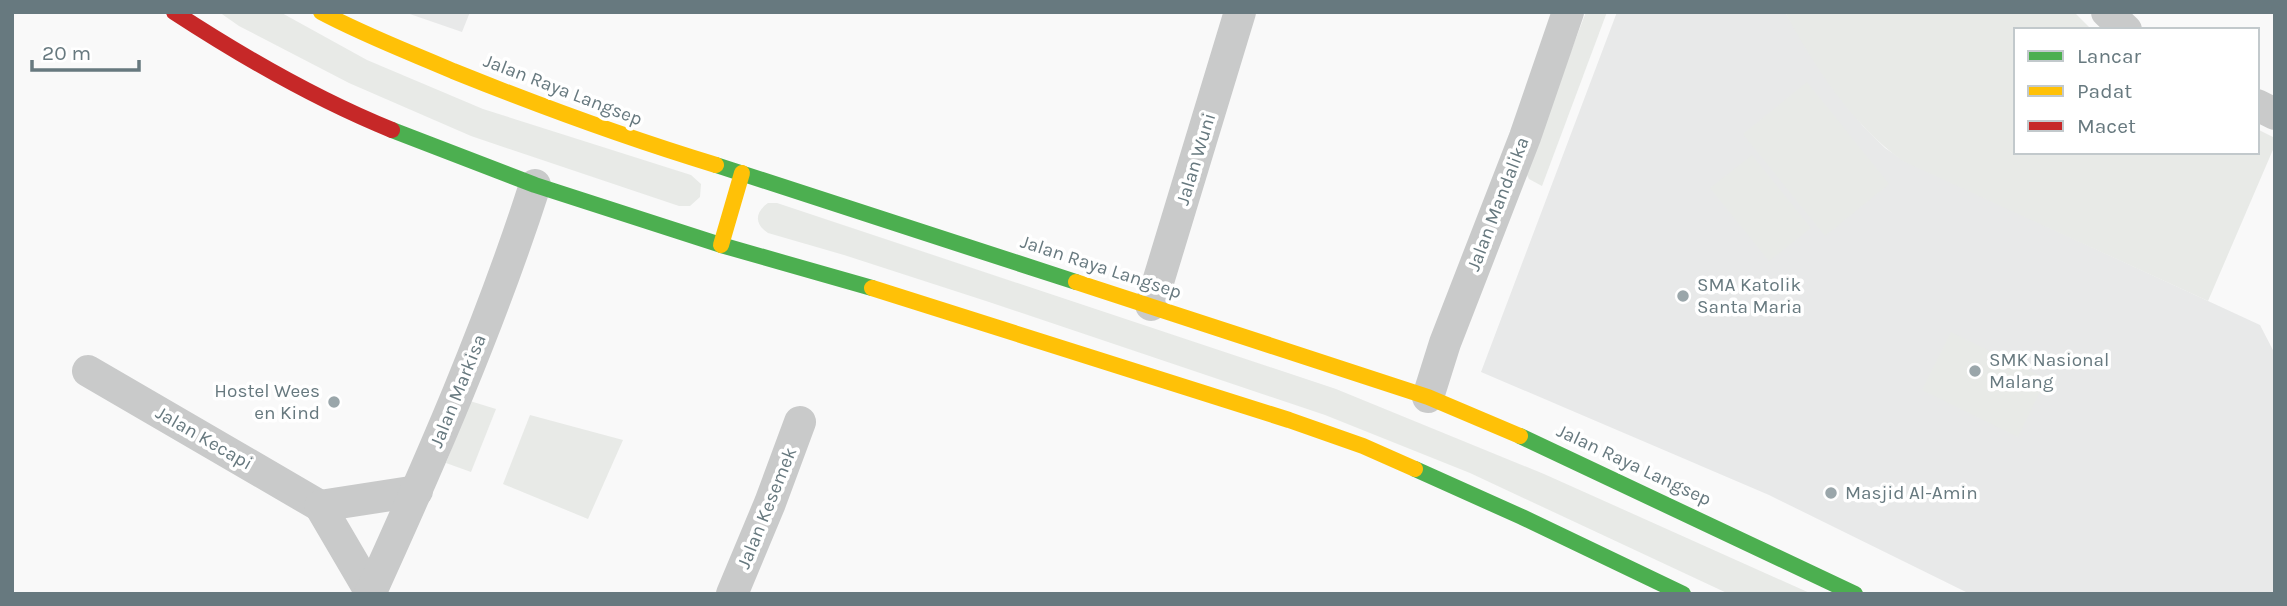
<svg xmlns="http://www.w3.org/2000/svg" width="2287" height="606" viewBox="0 0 2287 606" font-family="Karla,sans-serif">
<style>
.built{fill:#e8e9e9}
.green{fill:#e8eae7}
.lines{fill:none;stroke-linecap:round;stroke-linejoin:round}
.street{stroke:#c9caca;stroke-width:32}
.fast{stroke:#4caf50;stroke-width:16}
.slow{stroke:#ffc107;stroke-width:16}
.jam{stroke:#c62828;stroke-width:16}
.poi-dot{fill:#9aa6aa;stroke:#fff;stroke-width:2.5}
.labels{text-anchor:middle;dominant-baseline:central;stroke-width:7;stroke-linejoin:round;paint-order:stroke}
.street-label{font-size:19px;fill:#67797f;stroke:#fff}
.poi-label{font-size:19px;fill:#67797f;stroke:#fff;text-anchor:start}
</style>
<rect width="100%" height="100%" fill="#f9f9f9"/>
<g class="built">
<polygon points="404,12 470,12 462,32"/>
<polygon points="1617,12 1785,12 1827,80 1863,126 1885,148 1903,160 2260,325 2275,354 2275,594 1970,594 1769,495 1481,372"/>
</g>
<g class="green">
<polygon points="219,12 280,12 367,60 483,109 691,175 701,184 700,197 690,206 679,206 471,136 349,83 239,26"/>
<polygon points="1586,12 1607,12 1542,186 1529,179 1525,171"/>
<path d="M1785,12H2074L2092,30H2016V152H2257V129L2275,138V145L2208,301L1903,161C1852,125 1814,66 1785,12Z"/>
<polygon points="1807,82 1889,184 1825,236 1743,134"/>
<polygon points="1752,155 1811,228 1769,261 1710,188"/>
<path d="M768,203H777L1336,389L1544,474L1812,594H1729L1470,473L1325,415L989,302L844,255L768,233C754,224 755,212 768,203Z"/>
<polygon points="1951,332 2046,379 2018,437 1922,390"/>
<polygon points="470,401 496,409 471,472 446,463"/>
<polygon points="530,415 623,440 588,519 503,484"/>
</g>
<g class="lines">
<g class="street">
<polyline points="2107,12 2126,30"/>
<polyline points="2257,105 2275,114"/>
<polyline points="1151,305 1240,12"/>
<polyline points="88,371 320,506"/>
<polyline points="1428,397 1445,343 1525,137 1568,12"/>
<polyline points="371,593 320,506 417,491"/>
<path d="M370,594C431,460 490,325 535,185"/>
<polyline points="732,594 770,503 800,422"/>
</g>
<g class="fast">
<polyline points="392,130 535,185 721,245 872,288"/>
<polyline points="716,165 1076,282"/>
<polyline points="1520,436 1855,594"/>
<polyline points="1415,469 1522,517 1683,594"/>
</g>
<g class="slow">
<path d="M321,12C364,35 409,52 453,71C540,106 627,138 716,165"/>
<polyline points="721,245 742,173"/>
<polyline points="1076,282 1428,397 1520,436"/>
<polyline points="872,288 1289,420 1363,446 1415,469"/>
</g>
<path class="jam" d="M174,12C243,57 315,99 392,130"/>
</g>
<g class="poi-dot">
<circle cx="1683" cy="296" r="7"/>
<circle cx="1975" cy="371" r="7"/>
<circle cx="334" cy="402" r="7"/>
<circle cx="1831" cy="493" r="7"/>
</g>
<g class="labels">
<g class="street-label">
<text transform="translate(563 90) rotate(21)">Jalan Raya Langsep</text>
<text transform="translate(1196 159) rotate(-73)">Jalan Wuni</text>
<text transform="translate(1498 204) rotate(-69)">Jalan Mandalika</text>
<text transform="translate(1101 267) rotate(18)">Jalan Raya Langsep</text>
<text transform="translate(458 391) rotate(-68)">Jalan Markisa</text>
<text transform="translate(204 438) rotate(30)">Jalan Kecapi</text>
<text transform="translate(1634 465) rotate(25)">Jalan Raya Langsep</text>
<text transform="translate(767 508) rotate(-68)">Jalan Kesemek</text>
</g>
<g class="poi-label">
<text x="1697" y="285">SMA Katolik<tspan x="1697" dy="22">Santa Maria</tspan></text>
<text x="1989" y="360">SMK Nasional<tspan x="1989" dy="22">Malang</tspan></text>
<text x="320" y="391" text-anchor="end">Hostel Wees<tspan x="320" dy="22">en Kind</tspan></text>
<text x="1845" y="493">Masjid Al-Amin</text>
</g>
</g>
<rect width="2287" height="606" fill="none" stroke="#67797f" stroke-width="28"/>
<rect x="2014" y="28" width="245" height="126" fill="#ffffff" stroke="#c2c9cc" stroke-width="2"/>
<rect x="2028" y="51" width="35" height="10" fill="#4caf50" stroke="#c2c9cc" stroke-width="2"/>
<text x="2077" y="63" font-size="21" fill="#67797f">Lancar</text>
<rect x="2028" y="86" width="35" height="10" fill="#ffc107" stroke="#c2c9cc" stroke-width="2"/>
<text x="2077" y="98" font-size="21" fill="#67797f">Padat</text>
<rect x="2028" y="121" width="35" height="10" fill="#c62828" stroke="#c2c9cc" stroke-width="2"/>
<text x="2077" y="133" font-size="21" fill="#67797f">Macet</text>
<path d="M32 60v10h107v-10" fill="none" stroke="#67797f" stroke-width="3.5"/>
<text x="42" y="60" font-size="21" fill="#67797f" stroke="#ffffff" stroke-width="5" paint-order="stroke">20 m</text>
</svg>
